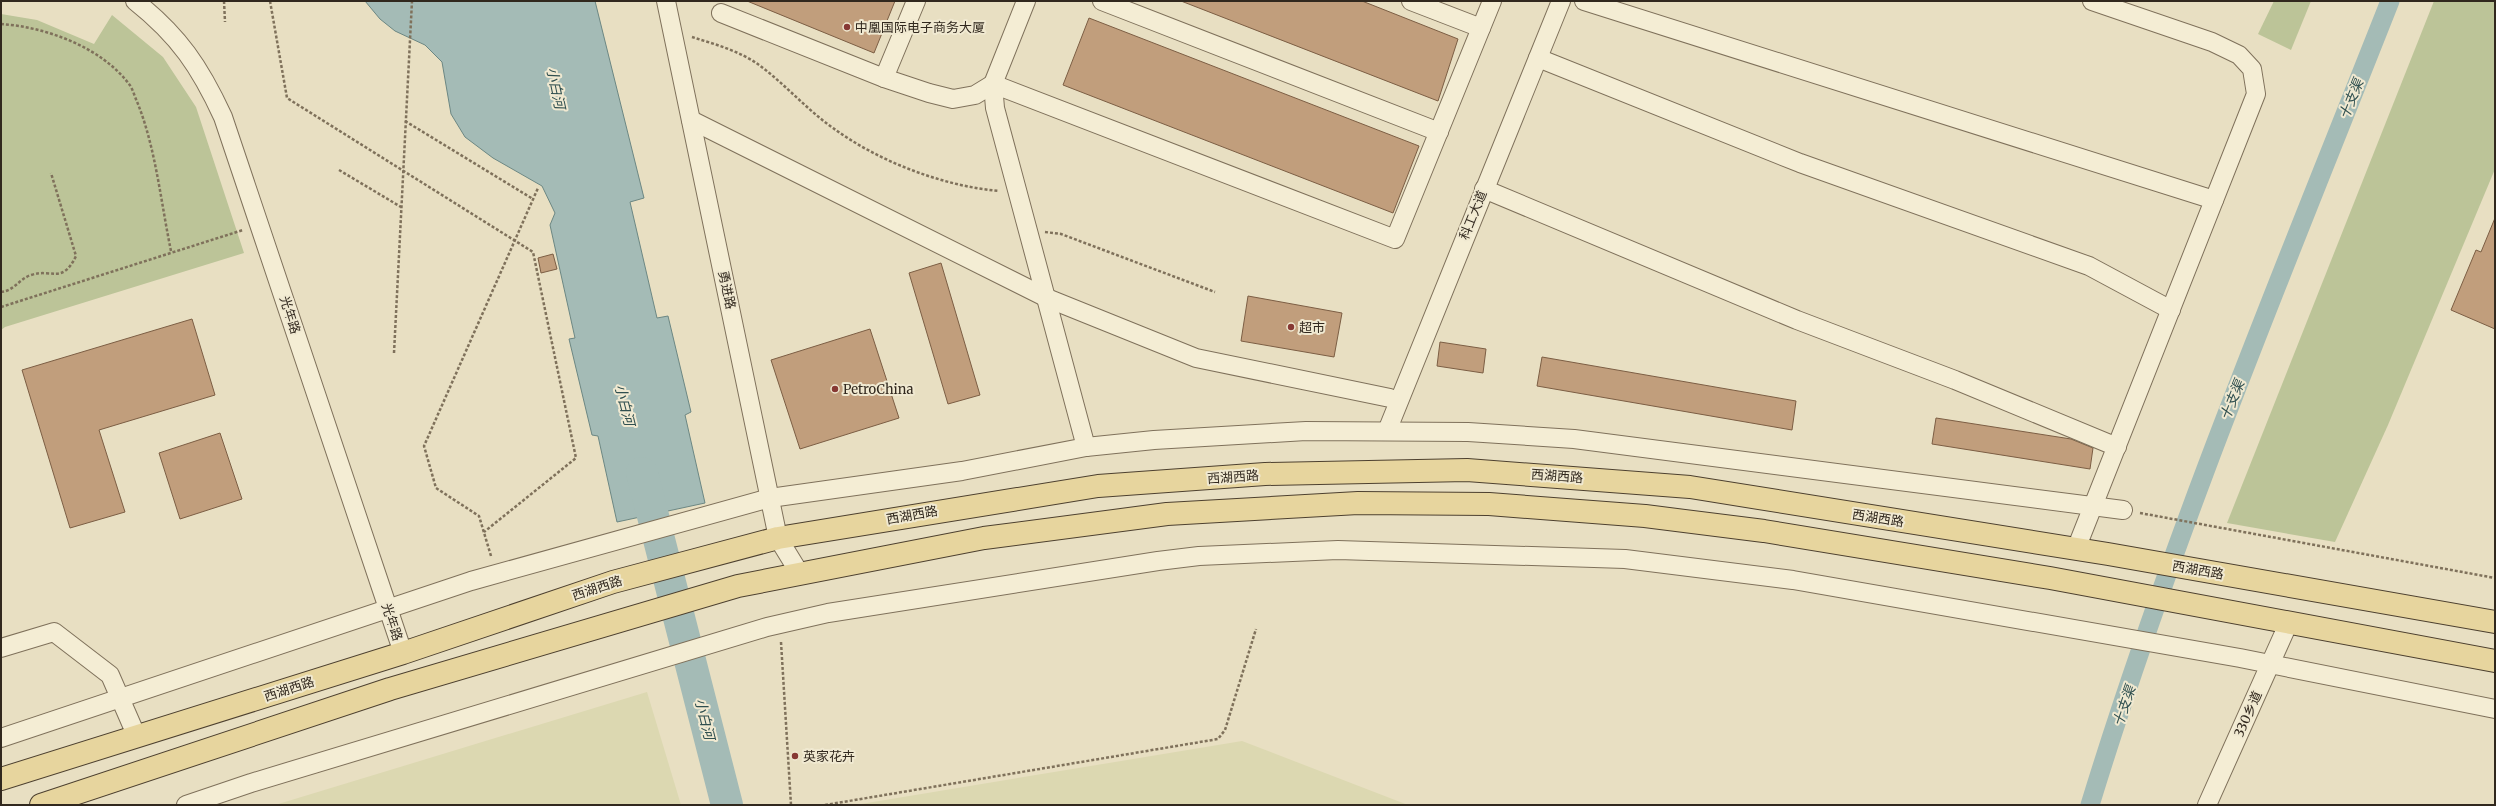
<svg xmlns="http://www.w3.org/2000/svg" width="2496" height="806" viewBox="0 0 2496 806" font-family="Merriweather,'Noto Sans SC',serif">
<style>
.farmland{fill:#dcd8b1}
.green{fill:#bcc498}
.water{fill:#a4bbb6;stroke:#6c8783}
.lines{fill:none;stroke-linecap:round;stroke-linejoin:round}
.canal{stroke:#a4bbb6;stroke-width:19}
.river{stroke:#a4bbb6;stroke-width:32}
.building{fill:#c19e7c;stroke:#7c5e44}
.minor-casing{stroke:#7f715b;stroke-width:20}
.major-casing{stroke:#4d402f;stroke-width:24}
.path{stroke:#7f715b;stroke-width:2.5;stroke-dasharray:3 2;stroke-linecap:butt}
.minor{stroke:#f4edd4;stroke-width:18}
.major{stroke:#e7d59e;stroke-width:22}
.poi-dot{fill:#873833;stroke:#f0e9d1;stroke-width:1.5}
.labels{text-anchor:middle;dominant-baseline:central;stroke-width:4;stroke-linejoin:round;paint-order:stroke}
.poi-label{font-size:13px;fill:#31281e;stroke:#f0e9d1;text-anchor:start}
.street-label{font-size:13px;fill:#31281e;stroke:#f0e9d1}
.water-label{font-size:14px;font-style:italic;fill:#2f4f4f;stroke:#f0e9d1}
</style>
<rect width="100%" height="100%" fill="#e8dfc2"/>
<g class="farmland">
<polygon points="647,692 681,805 275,805"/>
<polygon points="1242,741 1408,805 855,805"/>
</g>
<g class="green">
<polygon points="2274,1 2311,1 2291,50 2258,34"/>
<polygon points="2434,1 2495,1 2495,169 2388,425 2335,542 2227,523"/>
<polygon points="1,14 37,20 94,44 112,15 163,57 196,107 244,253 5,327 1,330"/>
</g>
<polygon class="water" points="365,1 595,1 644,198 630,202 657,318 668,316 691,412 685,415 705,503 617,522 598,436 592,435 569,339 575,338 550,225 555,213 542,186 493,158 465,137 451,114 442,62 425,45 395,31 380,19"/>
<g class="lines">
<path class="canal" d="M2090,805C2174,531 2285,267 2390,1"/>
<polyline class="river" points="642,473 727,805"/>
</g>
<g class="building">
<polygon points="747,1 895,1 874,53"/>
<polygon points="1181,1 1362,1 1458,39 1438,101"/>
<polygon points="1089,18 1419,146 1393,213 1063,85"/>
<polygon points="2495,218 2495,329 2451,310 2476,250 2481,252"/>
<polygon points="553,254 557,269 541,273 538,258"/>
<polygon points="941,263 980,395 948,404 909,273"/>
<polygon points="1248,296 1342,313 1334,357 1241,341"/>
<polygon points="192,319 215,395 99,430 125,512 70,528 22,370"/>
<polygon points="870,329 899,418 800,449 771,360"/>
<polygon points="1440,342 1486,349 1483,373 1437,366"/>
<polygon points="1542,357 1796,401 1792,430 1537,386"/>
<polygon points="1936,418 2071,439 2093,448 2090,469 1932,444"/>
<polygon points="220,433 242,499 180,519 159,453"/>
</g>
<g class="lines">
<g class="minor-casing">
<g id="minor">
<path d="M135,1C179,36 200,67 223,117L403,653"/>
<polyline points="666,1 778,538 800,574"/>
<polyline points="1026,1 993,84 995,108 1086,447"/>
<polyline points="1102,1 1439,132"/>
<polyline points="1411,1 1481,28"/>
<polyline points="1584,1 2214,200"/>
<polyline points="721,13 884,78 929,93 953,99 975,95 993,84 1395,239 1492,1"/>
<polyline points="1538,58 1800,163 2089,266 2171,310"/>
<polyline points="884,78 916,1"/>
<polyline points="691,120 1047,298 1196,358 1390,398"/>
<polyline points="1484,189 1797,320 1955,380 2117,447"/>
<polyline points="1387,431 1561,1"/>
<polyline points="2076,549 2256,94 2252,69 2239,55 2212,42 2092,1"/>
<polyline points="1,648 54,632 110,675 137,737"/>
<polyline points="1,738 471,581 770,498 962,471 1086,447 1154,440 1306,431 1468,432 1574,439 2123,510"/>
<polyline points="186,805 251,783 767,627 828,613 1158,561 1199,556 1338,550 1625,559 1793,580 2240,658 2495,709"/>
<polyline points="2207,805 2289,622"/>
</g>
</g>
<g class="major-casing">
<g id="major">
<polyline points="1,779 403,653 613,582 778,538 1098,486 1265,474 1467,470 1690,487 2108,554 2495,622"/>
<polyline points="41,805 390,689 738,586 984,538 1167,514 1358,503 1489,504 1645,516 1764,531 2050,578 2495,661"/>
</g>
</g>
<g class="path">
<polyline points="224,1 225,22"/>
<polyline points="270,1 287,98 533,252 576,458 484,532"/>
<path d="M1,24C46,27 101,47 129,84C133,89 135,98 138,104C156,150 161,203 171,251"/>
<path d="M692,37C714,44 740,51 759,65C785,84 806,109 833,128C878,161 942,186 999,191"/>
<polyline points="405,121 533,199"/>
<polyline points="339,170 401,207"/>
<polyline points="1045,232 1061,234 1215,292"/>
<path d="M1,292C14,291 19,279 31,275C52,268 62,285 76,256L51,173"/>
<polyline points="1,307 243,230"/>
<polyline points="394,353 412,1"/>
<polyline points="2140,513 2495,578"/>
<polyline points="491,556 479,516 436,488 424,446 538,188"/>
<polyline points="781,642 791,805"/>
<polyline points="825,805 1218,739 1225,730 1256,629"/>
</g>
<use href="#minor" class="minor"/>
<use href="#major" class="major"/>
</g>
<g class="poi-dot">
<circle cx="847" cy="27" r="4"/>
<circle cx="1291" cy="327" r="4"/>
<circle cx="835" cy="389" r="4"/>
<circle cx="795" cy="756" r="4"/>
</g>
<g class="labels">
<g class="poi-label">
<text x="855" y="27">中凰国际电子商务大厦</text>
<text x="1299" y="327">超市</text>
<text x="843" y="389">PetroChina</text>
<text x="803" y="756">英家花卉</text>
</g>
<g class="street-label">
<text transform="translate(1473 215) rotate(-68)">科工大道</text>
<text transform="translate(727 290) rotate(78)">勇进路</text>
<text transform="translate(290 315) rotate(72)">光年路</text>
<text transform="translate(1557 476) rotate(4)">西湖西路</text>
<text transform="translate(1233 477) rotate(-4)">西湖西路</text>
<text transform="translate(912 515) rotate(-10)">西湖西路</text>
<text transform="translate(1878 518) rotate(9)">西湖西路</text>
<text transform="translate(2198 570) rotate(10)">西湖西路</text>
<text transform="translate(597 588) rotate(-18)">西湖西路</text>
<text transform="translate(392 622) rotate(71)">光年路</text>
<text transform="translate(289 689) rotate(-18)">西湖西路</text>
<text transform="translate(2248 714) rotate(-66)">330乡道</text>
</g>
<g class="water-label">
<text transform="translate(556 88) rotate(78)">小白河</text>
<text transform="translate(2351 99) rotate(-68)">十支渠</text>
<text transform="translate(2232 400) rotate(-68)">十支渠</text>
<text transform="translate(625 405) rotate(76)">小白河</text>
<text transform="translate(2124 706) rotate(-71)">十支渠</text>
<text transform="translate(705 719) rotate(76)">小白河</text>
</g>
</g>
<rect width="2496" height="806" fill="none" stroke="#31281e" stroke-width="4"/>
</svg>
